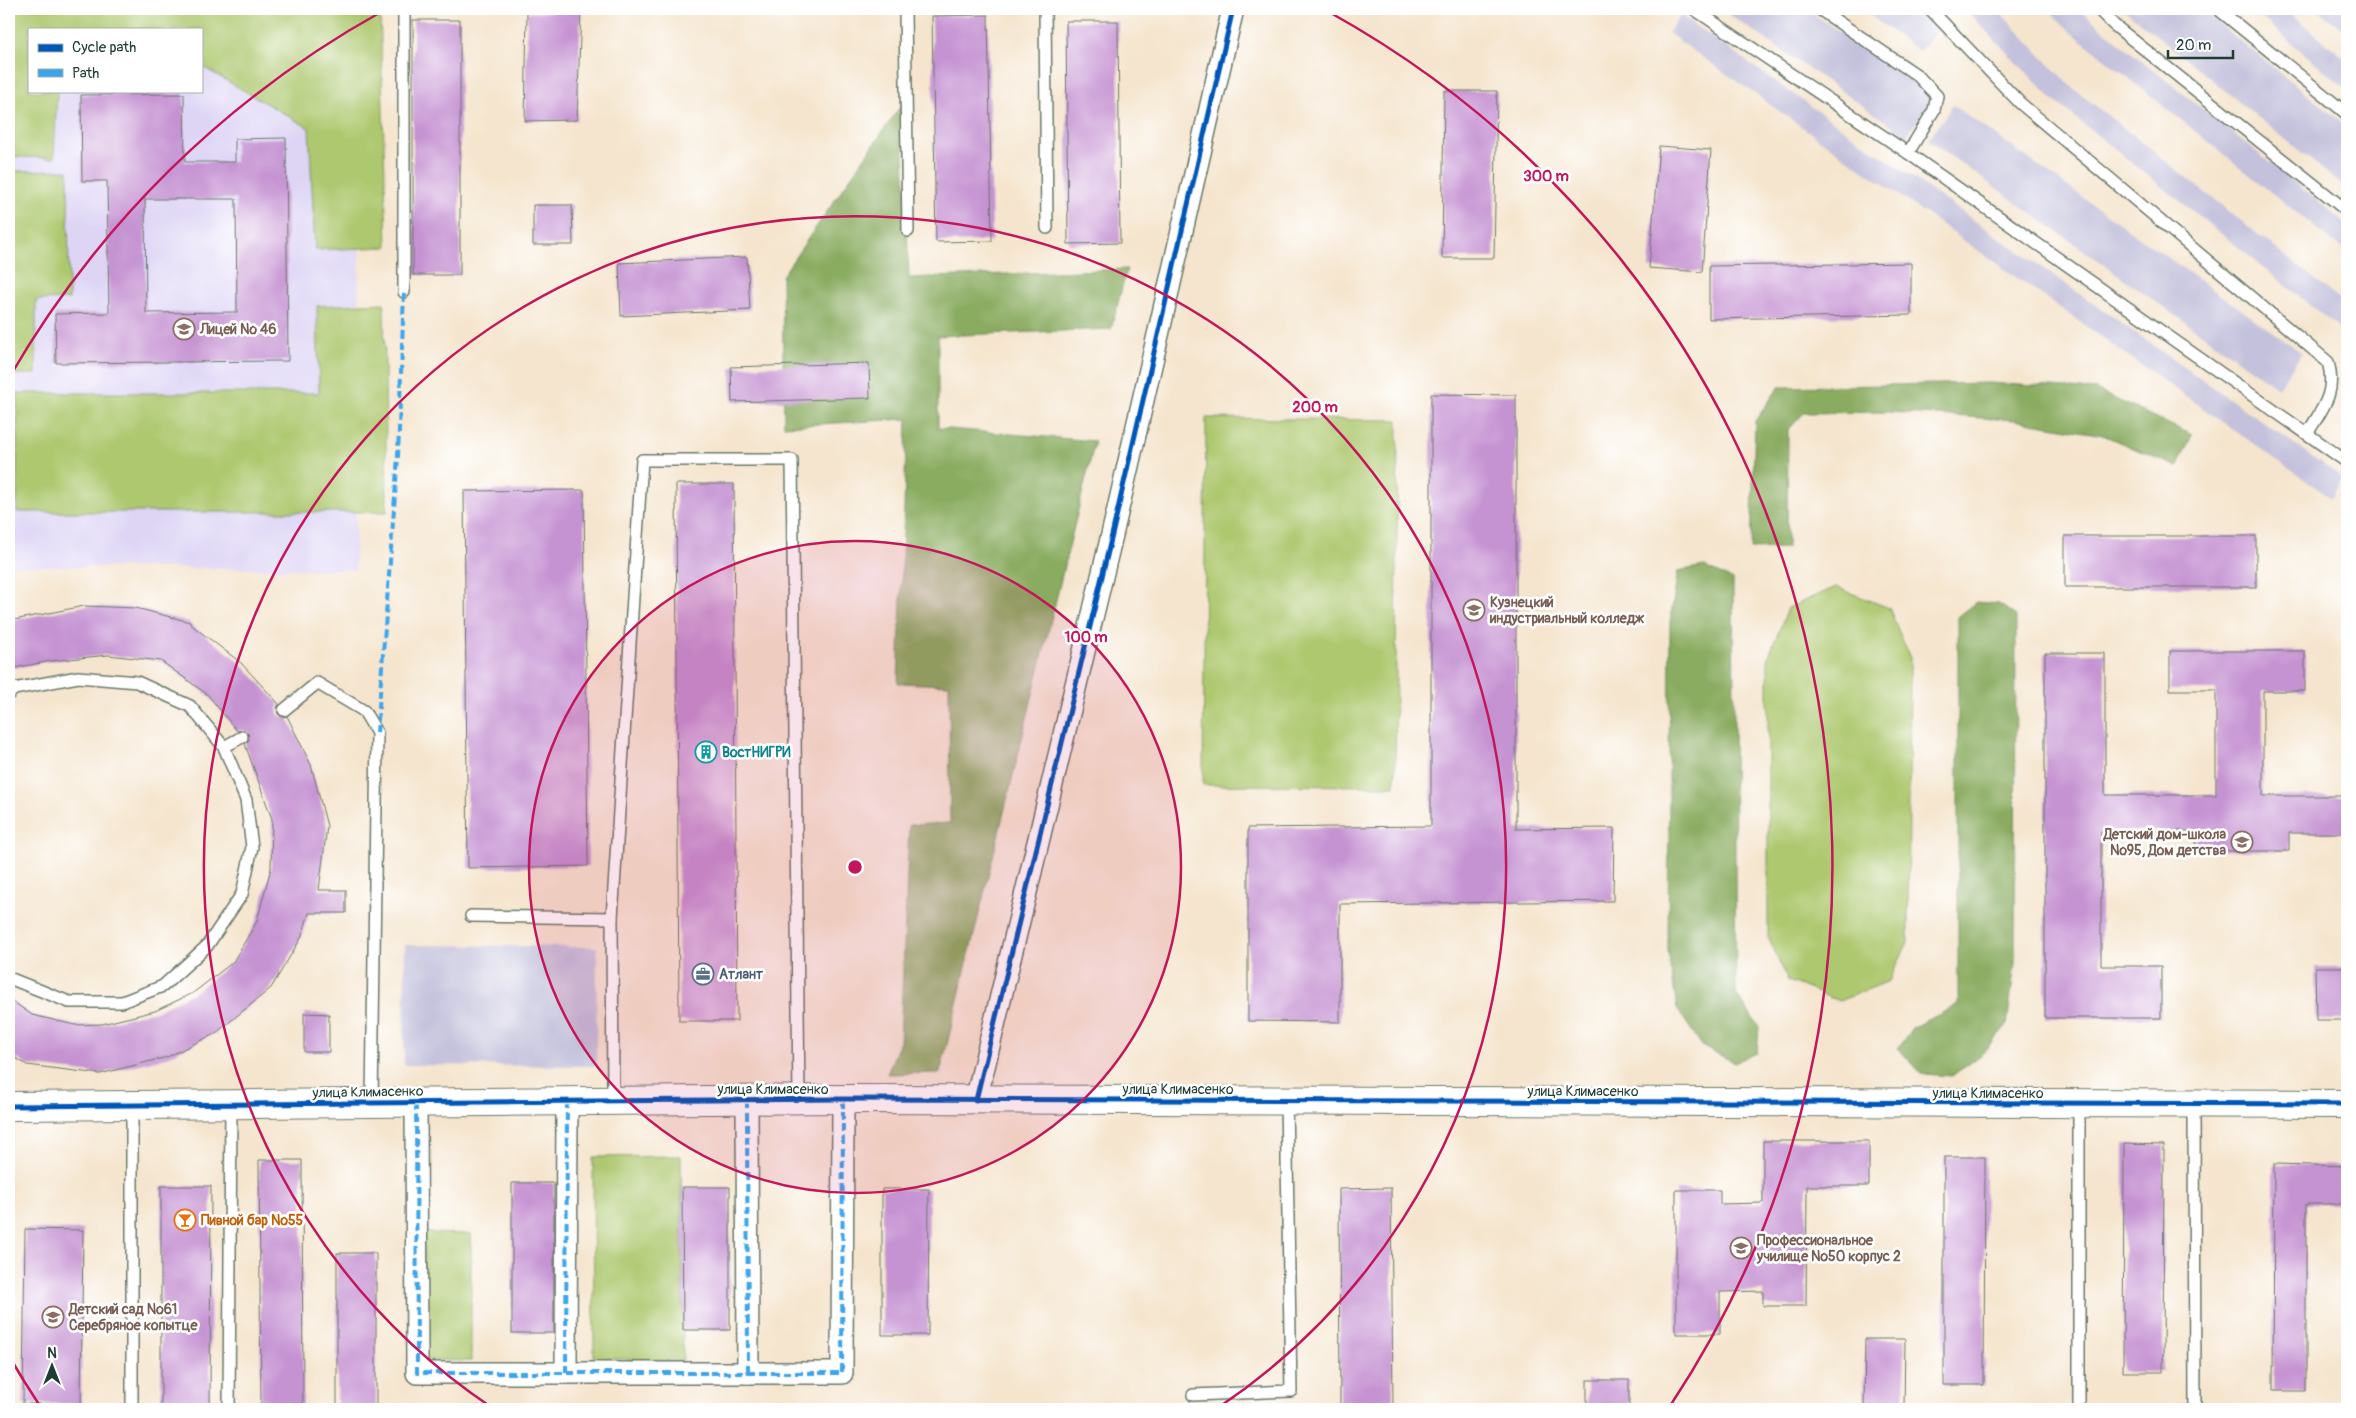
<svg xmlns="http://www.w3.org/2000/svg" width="2356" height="1418" viewBox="0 0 2356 1418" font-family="Pangolin,sans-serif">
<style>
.built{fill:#ded5f5;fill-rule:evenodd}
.industrial{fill:#c3c1db}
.green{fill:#adc86e;stroke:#668251}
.forest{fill:#8aac61;stroke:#54744a}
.building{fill:#c592d2;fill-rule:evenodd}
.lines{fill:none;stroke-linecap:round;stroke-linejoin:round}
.lane-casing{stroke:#6a786a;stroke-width:14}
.street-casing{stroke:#6a786a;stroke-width:24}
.secondary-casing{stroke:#6a786a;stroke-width:30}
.lane{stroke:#fff;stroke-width:11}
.street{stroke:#fff;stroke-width:21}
.secondary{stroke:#fff;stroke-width:28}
.quiet{stroke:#3da4eb;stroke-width:4;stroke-dasharray:8 4;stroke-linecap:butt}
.cycleway-casing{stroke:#fff;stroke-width:8}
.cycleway{stroke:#0057b8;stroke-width:5}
.ring{fill:none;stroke:#c2185b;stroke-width:2.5}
.labels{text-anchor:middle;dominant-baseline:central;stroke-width:5;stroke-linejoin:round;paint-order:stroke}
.education-label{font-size:14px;font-weight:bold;fill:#785e54;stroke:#fff;text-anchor:start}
.culture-label{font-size:14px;font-weight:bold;fill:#0d838f;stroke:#fff;text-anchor:start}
.service-label{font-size:14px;font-weight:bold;fill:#4e5e75;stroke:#fff;text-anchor:start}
.street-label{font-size:14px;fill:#1f3d34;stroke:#fff}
.food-label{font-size:14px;font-weight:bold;fill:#c56008;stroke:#fff;text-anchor:start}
.centre{fill:#c2185b;stroke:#fff;stroke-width:2.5}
.ring-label{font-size:15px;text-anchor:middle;font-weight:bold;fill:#c2185b;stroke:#fff;stroke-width:5;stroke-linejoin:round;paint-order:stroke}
</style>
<rect width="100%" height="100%" fill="#fff"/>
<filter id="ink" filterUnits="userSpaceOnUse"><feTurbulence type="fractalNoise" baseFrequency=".02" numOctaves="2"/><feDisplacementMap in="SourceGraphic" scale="10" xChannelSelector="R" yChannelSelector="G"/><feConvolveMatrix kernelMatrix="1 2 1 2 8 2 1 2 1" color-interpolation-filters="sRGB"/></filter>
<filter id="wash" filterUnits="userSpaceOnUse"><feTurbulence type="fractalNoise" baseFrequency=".0096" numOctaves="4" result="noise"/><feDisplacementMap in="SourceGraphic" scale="20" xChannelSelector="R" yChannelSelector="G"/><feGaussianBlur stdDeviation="1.12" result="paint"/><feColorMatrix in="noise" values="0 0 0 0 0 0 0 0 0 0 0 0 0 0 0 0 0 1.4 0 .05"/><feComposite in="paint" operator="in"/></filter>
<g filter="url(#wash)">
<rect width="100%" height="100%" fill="#f5e5ce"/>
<path class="built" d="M9,9H363L355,570L9,566ZM29,29H201V91H29Z"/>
<g class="industrial">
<polygon points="1721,9 1806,9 1934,96 1907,136"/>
<polygon points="1861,9 1913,9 1937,31 1919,51"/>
<polygon points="1965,9 1997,9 2068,84 2347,305 2347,334 2052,99"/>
<polygon points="2048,9 2079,9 2127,49 2347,224 2347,253 2070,31"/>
<polygon points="2124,9 2200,9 2347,126 2347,189"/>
<polygon points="2251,9 2285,9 2347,60 2347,89"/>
<polygon points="2316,9 2347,9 2347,32"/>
<polygon points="1680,15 2343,478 2331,498 1668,33"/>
<polygon points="1953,105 2302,353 2278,388 1928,140"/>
<polygon points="405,945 597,947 596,1066 404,1065"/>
</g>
<g class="green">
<polygon points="11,9 380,9 387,247 315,250 309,128 201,66 201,29 29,29 29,91 57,91 54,158 14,157"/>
<polygon points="68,170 69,299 36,300 36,374 9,374 9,171"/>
<polygon points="384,303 387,512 17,512 17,393 319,393 317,306"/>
<polygon points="1206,418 1398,420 1395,786 1203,785"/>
<polygon points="1836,587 1889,608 1910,658 1908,942 1889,981 1839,1001 1788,981 1768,936 1768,658 1788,608"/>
<polygon points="681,1156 683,1361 594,1358 593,1157"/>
<polygon points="424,1233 471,1234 471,1361 423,1360"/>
</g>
<g class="forest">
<polygon points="902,104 909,278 1127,269 1111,329 938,336 938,428 1095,441 940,1073 887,1074 900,1042 909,825 950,823 949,685 898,683 907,419 784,426 782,276"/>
<polygon points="1989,383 2096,390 2192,435 2177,467 2103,435 2014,420 1889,412 1804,413 1788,430 1787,548 1751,549 1755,421 1779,387"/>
<polygon points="1704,566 1733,580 1736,994 1759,1027 1757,1053 1734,1062 1703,1047 1677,1009 1668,950 1670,622 1678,571"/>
<polygon points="1976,602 1999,604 2016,616 2015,963 2007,1025 1985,1051 1952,1076 1922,1074 1898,1048 1912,1028 1958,1005 1958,616"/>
</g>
<g id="blocks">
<g class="building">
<polygon points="581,10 577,120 525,121 527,13"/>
<polygon points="988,15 992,241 936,242 932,16"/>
<rect x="413" y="20" width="47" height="255"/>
<polygon points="1066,21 1118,21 1120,243 1068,244"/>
<polygon points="1444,91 1497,91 1494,258 1442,258"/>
<path d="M184,94L185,162H235V139L286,138L288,361L56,363L55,314L109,313L107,181H82L81,95ZM145,199H236L237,312L146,313Z"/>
<polygon points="1659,146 1711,150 1702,272 1649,268"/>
<polygon points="533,205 572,205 573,245 533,245"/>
<polygon points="747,257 750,310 621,316 619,263"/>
<polygon points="1911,263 1911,315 1709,319 1709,266"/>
<polygon points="869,363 870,398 732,402 731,367"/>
<polygon points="1431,394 1516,395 1516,829 1614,828 1613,901 1340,904 1340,1022 1248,1021 1248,828 1431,826"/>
<polygon points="676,484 734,484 737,1021 679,1021"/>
<polygon points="584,490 588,866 468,868 464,491"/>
<rect x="2065" y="536" width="191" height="51"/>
<polygon points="84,606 136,608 190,622 190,624 240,662 279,704 277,708 278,714 282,717 287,716 311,765 327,826 319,890 346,890 346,913 309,913 301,938 271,988 216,1033 167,1057 100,1074 27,1065 9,1054 9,999 32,1015 75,1025 102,1024 155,1011 193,993 233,962 257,921 271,868 272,819 245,744 249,740 248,733 243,730 237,731 208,695 161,661 108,655 51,661 9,669 9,621"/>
<polygon points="2170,651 2305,651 2305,691 2263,691 2263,796 2347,796 2347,833 2289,833 2289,851 2196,851 2196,831 2101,831 2101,966 2161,966 2161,1018 2045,1018 2045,653 2105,653 2105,795 2216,795 2216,690 2170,690"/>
<polygon points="2315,967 2347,967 2347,1020 2316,1020"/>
<polygon points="304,1013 329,1014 329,1052 304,1052"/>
<polygon points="1763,1141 1869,1141 1869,1186 1807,1186 1806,1306 1763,1306 1763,1291 1720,1292 1720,1334 1676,1334 1676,1190 1720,1190 1720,1204 1763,1203"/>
<polygon points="2124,1144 2164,1145 2163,1372 2123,1372"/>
<polygon points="1944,1157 1985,1157 1984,1385 1944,1385"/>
<polygon points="259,1160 302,1160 303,1409 261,1409"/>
<polygon points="2274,1164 2347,1166 2347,1204 2306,1204 2306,1391 2273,1391"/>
<rect x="512" y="1183" width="42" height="150"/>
<polygon points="161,1186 211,1186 210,1409 161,1409"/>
<polygon points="682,1187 730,1187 730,1330 683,1330"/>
<polygon points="1391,1188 1393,1409 1340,1409 1339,1189"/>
<polygon points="882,1189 929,1189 928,1335 882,1335"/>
<polygon points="25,1229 83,1230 81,1404 23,1404"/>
<rect x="337" y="1253" width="39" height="156"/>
<polygon points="1865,1339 1905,1339 1904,1409 1864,1409"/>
<rect x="1587" y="1380" width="42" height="29"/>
</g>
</g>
</g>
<g filter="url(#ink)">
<use href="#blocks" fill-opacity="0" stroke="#6a786a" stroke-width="1"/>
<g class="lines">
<g class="lane-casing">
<g id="lane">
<polyline points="905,9 908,231"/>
<polyline points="1045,9 1047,228"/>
<polyline points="1694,9 1908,153 2347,462"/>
<polyline points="1819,9 1917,75 1937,96 1934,110 1908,153"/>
<path d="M1930,9L2020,103L2328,362C2337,393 2322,409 2307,434"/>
<polyline points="2098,9 2114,25 2347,211"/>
<polyline points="2218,9 2347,114"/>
<polyline points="404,292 404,9"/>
<polyline points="9,694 14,689 78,677 137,682 190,706 224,747 246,800 252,847 242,894 207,946 163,986 122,1002 69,1002 9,978"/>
<polyline points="284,710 317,683 364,711 377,733 372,1103"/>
<polyline points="224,747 242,737"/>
<polyline points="471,916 612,918 613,1101"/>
<polyline points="612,918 642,460 792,460 799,1100"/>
<polyline points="2194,1104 2195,1409"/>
<polyline points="1193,1395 1291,1391 1286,1100"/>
<polyline points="132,1409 132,1105"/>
<polyline points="229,1409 231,1104"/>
<polyline points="2079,1409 2079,1104"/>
</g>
</g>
<g class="street-casing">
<g id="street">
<polyline points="747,1100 748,1373"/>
<polyline points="976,1100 1112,535 1233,9"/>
<polyline points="416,1103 417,1373 842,1373 843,1099"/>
<polyline points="566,1373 567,1102"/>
</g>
</g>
<g class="secondary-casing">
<polyline id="secondary" points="9,1106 843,1099 2347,1104"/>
</g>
<use href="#lane" class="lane"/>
<use href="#street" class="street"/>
<use href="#secondary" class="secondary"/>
<g class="quiet">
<polyline points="377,733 398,456 404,292"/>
<polyline points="747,1100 748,1373"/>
<polyline points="416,1103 417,1373 842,1373 843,1099"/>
<polyline points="566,1373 567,1102"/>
</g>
<g class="cycleway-casing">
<g id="cycleway">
<polyline points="976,1100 1112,535 1233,9"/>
<polyline points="9,1106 843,1099 2347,1104"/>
</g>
</g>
<use href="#cycleway" class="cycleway"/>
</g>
</g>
<circle cx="855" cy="867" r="326" fill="#c2185b" fill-opacity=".12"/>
<g class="ring">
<circle cx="855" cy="867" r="326"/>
<path d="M491 1407A651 651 0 1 1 1219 1407"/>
<path d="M40 1406A977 977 0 0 1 9 1356M9 378A977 977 0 0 1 381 12M1329 12A977 977 0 0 1 1670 1406"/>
</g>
<defs>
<g id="school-ring" transform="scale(1.125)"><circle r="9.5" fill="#fff" stroke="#8d6e63" stroke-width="1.5"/><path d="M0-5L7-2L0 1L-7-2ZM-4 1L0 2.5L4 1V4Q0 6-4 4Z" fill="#8d6e63"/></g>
<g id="university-ring" transform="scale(1.125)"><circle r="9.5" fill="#fff" stroke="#8d6e63" stroke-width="1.5"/><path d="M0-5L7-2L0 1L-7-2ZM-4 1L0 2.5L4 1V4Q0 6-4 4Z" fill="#8d6e63"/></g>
<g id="building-ring" transform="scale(1.125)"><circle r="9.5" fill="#fff" stroke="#0f9aa8" stroke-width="1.5"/><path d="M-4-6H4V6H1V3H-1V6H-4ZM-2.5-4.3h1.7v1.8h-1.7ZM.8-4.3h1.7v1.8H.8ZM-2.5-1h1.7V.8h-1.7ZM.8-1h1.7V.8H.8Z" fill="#0f9aa8"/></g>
<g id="office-ring" transform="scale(1.125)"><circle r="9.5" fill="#fff" stroke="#5c6f8a" stroke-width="1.5"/><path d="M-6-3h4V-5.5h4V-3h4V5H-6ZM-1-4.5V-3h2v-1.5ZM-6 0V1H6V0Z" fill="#5c6f8a"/></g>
<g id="bar-ring" transform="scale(1.125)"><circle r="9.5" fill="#fff" stroke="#e8710a" stroke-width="1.5"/><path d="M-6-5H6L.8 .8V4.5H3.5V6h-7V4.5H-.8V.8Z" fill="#e8710a"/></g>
</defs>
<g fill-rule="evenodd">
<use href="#school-ring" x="184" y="329"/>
<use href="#university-ring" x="1474" y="610"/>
<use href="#building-ring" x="706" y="752"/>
<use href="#school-ring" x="2242" y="842"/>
<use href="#office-ring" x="703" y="974"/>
<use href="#bar-ring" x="185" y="1220"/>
<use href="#university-ring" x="1741" y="1248"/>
<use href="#school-ring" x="53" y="1317"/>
</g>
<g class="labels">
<g class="education-label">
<text x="200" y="329">Лицей № 46</text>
<text x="1490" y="602">Кузнецкий<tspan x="1490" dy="16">индустриальный колледж</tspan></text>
<text x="2226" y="834" text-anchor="end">Детский дом-школа<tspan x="2226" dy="16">№95, Дом детства</tspan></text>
<text x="1757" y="1240">Профессиональное<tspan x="1757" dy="16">училище №50 корпус 2</tspan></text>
<text x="69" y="1309">Детский сад №61<tspan x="69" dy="16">Серебряное копытце</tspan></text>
</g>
<g class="culture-label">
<text x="722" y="752">ВостНИГРИ</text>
</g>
<g class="service-label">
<text x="719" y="974">Атлант</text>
</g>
<g class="street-label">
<text x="773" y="1089">улица Климасенко</text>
<text x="1178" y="1089">улица Климасенко</text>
<text x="1583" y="1091">улица Климасенко</text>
<text transform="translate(368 1092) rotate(-1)">улица Климасенко</text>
<text x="1988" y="1093">улица Климасенко</text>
</g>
<g class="food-label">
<text x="201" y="1220">Пивной бар №55</text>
</g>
</g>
<circle cx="855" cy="867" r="8" class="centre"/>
<g class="ring-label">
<text x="1546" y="181">300 m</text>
<text x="1315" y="412">200 m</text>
<text x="1086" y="642">100 m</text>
</g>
<rect width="2356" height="1418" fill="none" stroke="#fff" stroke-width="30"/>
<rect x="28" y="28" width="175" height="65" fill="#ffffff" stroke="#a5b1ae"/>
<rect x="38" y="44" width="25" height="8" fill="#0057b8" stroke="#a5b1ae"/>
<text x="72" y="52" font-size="15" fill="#1f3d34">Cycle path</text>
<rect x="38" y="69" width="25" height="8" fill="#3da4eb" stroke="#a5b1ae"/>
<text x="72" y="78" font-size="15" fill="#1f3d34">Path</text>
<g transform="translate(52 1366)" stroke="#ffffff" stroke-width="4" paint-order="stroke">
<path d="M0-4L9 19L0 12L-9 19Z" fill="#1f3d34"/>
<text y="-8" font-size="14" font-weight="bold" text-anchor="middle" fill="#1f3d34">N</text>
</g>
<path d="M2168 50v8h65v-8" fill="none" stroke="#1f3d34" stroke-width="2.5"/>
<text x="2176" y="50" font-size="15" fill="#1f3d34" stroke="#ffffff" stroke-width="4" paint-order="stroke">20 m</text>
</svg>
